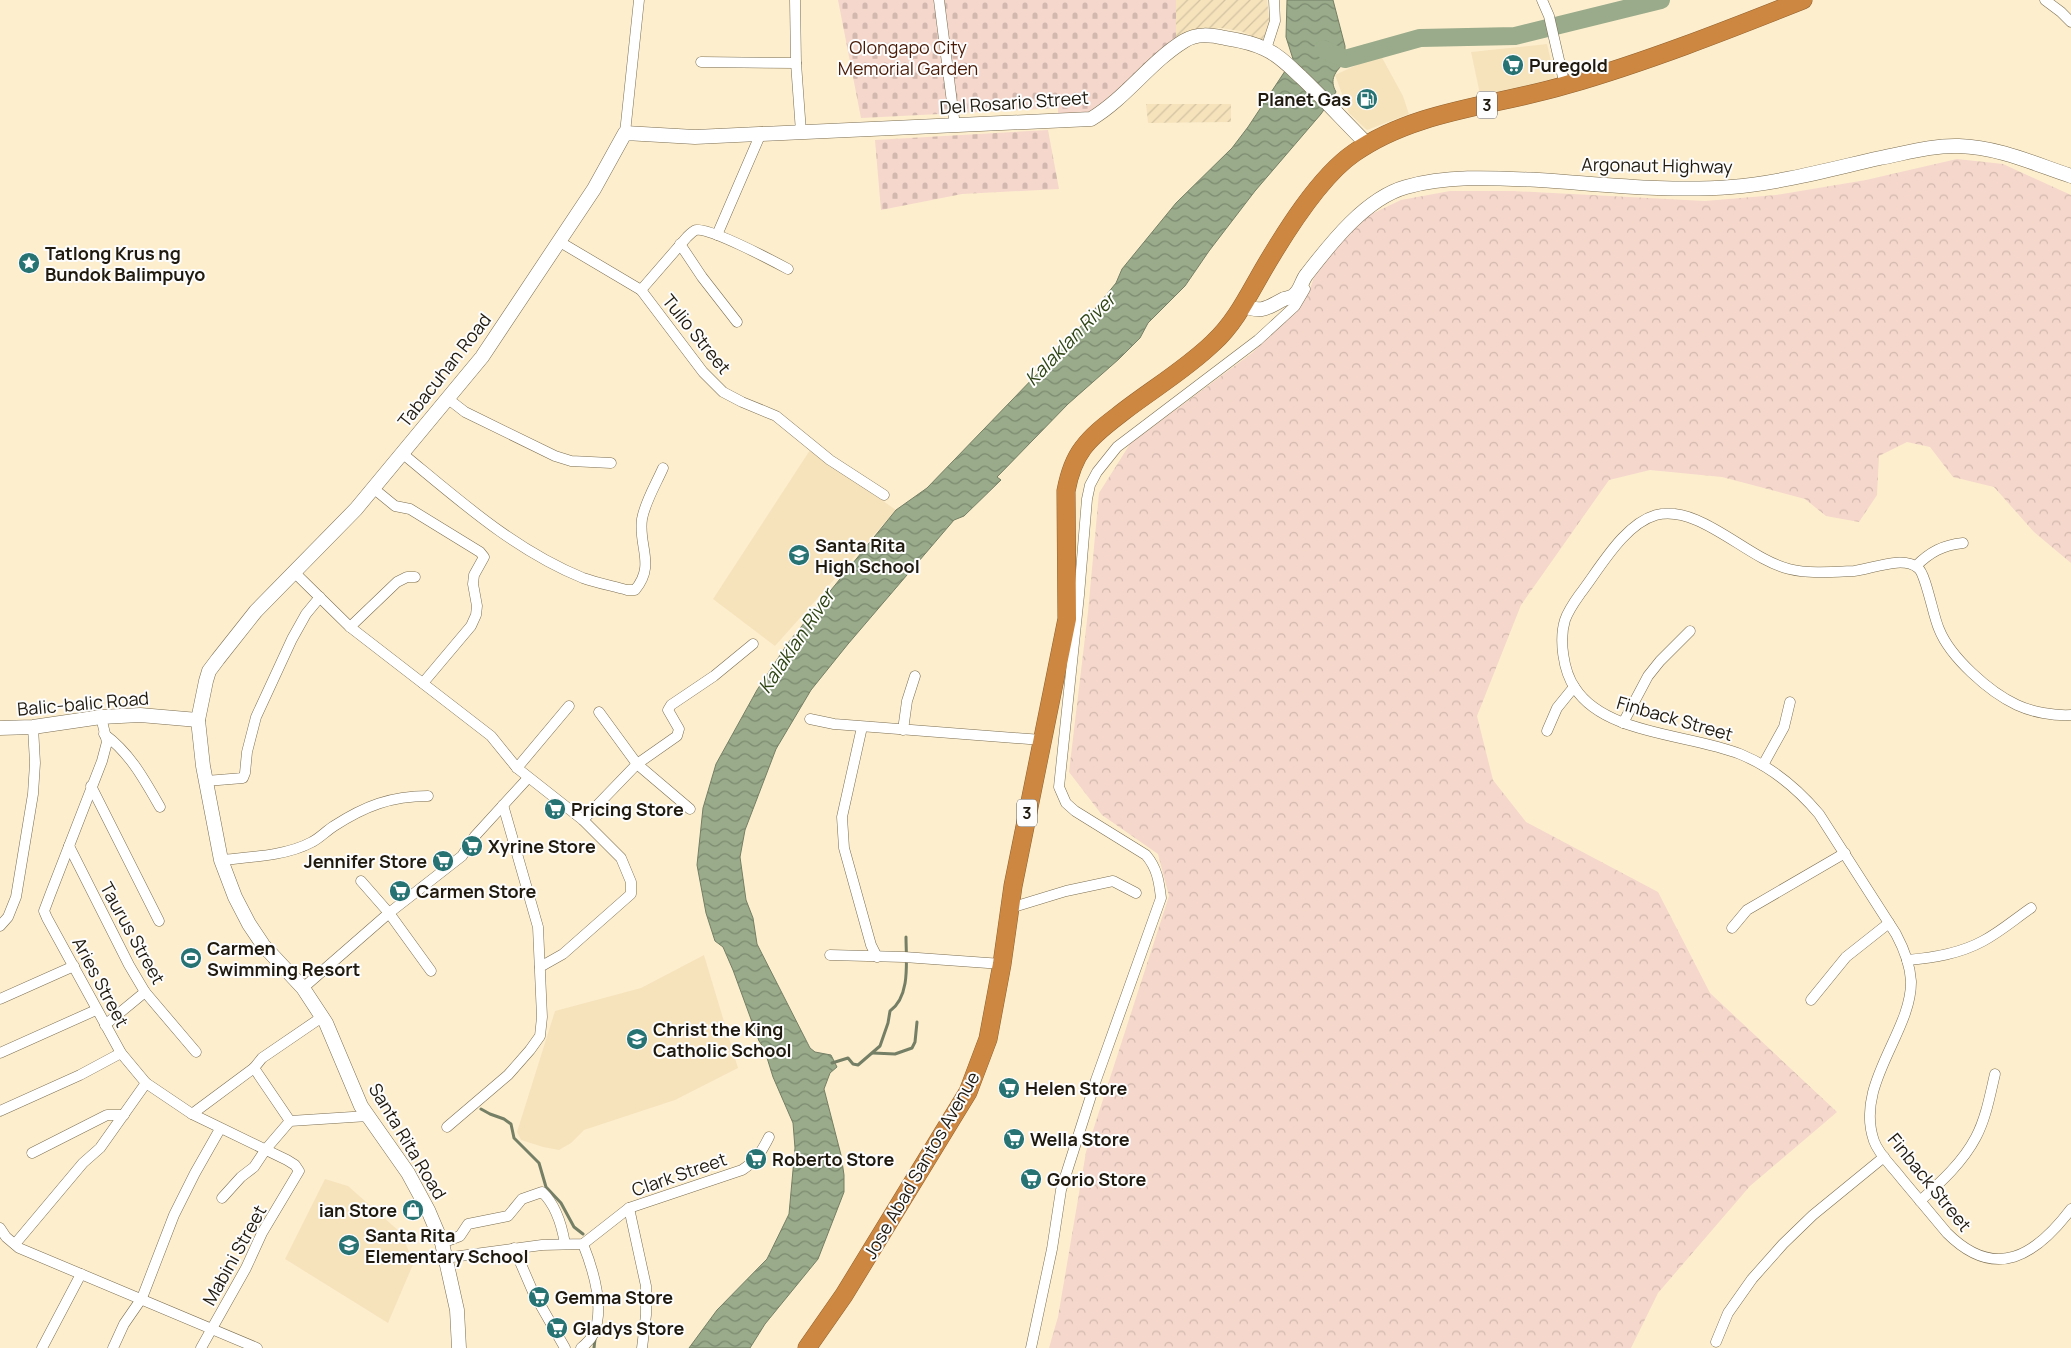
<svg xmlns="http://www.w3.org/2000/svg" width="2071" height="1348" viewBox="0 0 2071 1348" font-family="Manrope,sans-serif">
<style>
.built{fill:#f6e3bc}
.industrial{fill:url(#industrial-furrows)}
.forest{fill:url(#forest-crowns)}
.cemetery{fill:url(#cemetery-stones)}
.water{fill:url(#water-waves);stroke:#747f65}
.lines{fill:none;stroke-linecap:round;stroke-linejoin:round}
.stream{stroke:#747f65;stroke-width:3}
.river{stroke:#99ab8a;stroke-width:18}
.street-casing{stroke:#7b6e51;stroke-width:11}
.secondary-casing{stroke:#7b6e51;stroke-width:15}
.highway-casing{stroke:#90602e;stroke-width:19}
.street{stroke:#fff;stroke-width:10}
.secondary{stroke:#fff;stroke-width:14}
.highway{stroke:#cd8740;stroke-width:18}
.labels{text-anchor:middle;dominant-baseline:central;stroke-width:4;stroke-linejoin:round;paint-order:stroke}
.shield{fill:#fdfdfd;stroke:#625d56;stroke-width:1}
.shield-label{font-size:16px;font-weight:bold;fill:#1f190e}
.park-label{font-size:18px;fill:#4a1a05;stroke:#fdfdfd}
.poi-label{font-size:18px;font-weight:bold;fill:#1f190e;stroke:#fdfdfd;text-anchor:start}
.street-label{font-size:18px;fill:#1f190e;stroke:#fdfdfd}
.water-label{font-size:19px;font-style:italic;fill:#2d4311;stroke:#fdfdfd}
</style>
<defs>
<pattern id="industrial-furrows" width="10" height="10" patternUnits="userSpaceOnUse" patternTransform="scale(1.25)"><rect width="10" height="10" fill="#f6e3bc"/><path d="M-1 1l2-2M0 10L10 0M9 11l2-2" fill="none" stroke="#d2c2a0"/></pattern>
<pattern id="forest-crowns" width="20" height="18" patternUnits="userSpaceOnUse" patternTransform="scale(1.25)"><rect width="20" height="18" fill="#f5d7cc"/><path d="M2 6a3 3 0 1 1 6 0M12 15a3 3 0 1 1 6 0" fill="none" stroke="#d2b8ae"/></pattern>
<pattern id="cemetery-stones" width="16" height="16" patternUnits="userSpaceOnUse" patternTransform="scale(1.25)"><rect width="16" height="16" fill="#f5d7cc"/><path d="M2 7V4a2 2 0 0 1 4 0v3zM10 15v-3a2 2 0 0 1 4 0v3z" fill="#d2b8ae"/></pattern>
<pattern id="water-waves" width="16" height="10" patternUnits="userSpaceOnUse" patternTransform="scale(1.25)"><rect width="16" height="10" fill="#99ab8a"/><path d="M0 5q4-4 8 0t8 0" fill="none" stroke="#7c8a6f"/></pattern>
</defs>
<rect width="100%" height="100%" fill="#fdeece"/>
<g class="built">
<polygon points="1547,44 1555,78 1481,99 1471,52"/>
<polygon points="1380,54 1403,96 1409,114 1367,130 1349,113 1335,75"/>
<polygon points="810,450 896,510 775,646 713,599"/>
<polygon points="704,955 738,1068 675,1100 584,1130 571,1143 559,1150 543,1147 521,1140 517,1132 555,1011 641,988"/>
<polygon points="325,1179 348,1186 400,1232 414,1262 388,1323 285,1259"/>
</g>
<g class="industrial">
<polygon points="1176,0 1267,0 1270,28 1262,40 1240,31 1221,28 1197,29 1176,42"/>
<polygon points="1146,104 1231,104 1231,122 1148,123"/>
</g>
<polygon class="forest" points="1957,159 2003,164 2071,195 2071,563 2034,532 1994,487 1953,477 1930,447 1907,442 1879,456 1877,495 1859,522 1826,516 1805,499 1722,477 1650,470 1609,480 1521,605 1477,716 1493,780 1526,822 1658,892 1710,993 1837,1112 1750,1186 1658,1293 1631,1348 1049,1348 1058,1317 1086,1152 1169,896 1158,854 1102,815 1069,772 1088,612 1099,493 1130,444 1252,353 1299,309 1310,289 1317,268 1363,218 1401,200 1450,191 1513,191 1705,201 1776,195 1866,180"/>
<g class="cemetery">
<polygon points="838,0 1176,0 1176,42 1095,114 1058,114 1058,108 861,118"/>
<polygon points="1048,130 1059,189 962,194 881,210 875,140"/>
</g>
<path class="water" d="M1287,0H1333L1345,46V62C1335,72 1329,79 1336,92L1321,114L1255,191L1209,251L1185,286L1148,323L1140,338L1119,359L1068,404L997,477L1001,480L964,516L954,520L848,644L811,690L776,749L745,830L740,857L746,900L753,918L757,944L810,1048L815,1052L831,1055L837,1067L830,1073L824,1089L841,1155L844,1175V1192L818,1259L765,1324L750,1348H689L717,1310L767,1259L789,1214L795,1148L793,1123L773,1077L764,1048L759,1041L733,970L723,947L715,941L706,913L697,865L703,808L716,764L757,690L788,643L896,510L927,488L1068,342L1116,283L1122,269L1176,203L1232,148L1248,127L1293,59L1286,37Z"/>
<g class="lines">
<g class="stream">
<polyline points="873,1053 895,1054 912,1048 915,1042 917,1022"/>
<path d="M832,1063L848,1058L853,1064L858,1065L880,1046L888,1023L890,1011C911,996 906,960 906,937"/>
<polyline points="481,1109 490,1114 504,1119 511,1124 514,1138 539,1163 546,1187 561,1203 574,1227 583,1234"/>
<polyline points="594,1348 595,1339"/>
</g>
<polyline class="river" points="1323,49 1345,59 1420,38 1515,36 1661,0"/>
<g class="street-casing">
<g id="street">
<polyline points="795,0 796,63 801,132"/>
<polyline points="939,0 955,126"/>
<polyline points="1542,0 1549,16 1565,86"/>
<polyline points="2045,0 2061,12 2071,22"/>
<polyline points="1266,49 1275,21 1274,0"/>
<polyline points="701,62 796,63"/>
<polyline points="625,133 639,0"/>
<polyline points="717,235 761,133"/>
<polyline points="560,242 641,290 703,372 723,392 742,402 776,416 830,460 884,495"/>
<polyline points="680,244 702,277 737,322"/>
<path d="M641,290L687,237C689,235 693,231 696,230C709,227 773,261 788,269"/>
<polyline points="447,398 465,412 555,456 571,461 611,463"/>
<path d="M403,454C459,500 514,550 583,578C597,583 613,586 627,590H635C656,565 638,546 642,519C645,502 656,484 663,468"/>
<polyline points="373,488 395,506 410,509 480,552 484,557 474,575 473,584 477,606 476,615 471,626 423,683"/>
<path d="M1916,566C1930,552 1943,545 1963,543"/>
<polyline points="294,572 350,627 491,736 517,768 583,820 621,858 631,882 631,894 563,954 540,967"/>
<polyline points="350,627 397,582 407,577 415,577"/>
<polyline points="599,712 637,764 690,809"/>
<path d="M2071,715C2054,716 2032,712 2017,705C1989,692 1950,657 1939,629C1933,616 1926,574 1918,568C1903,555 1872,569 1854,571C1833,572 1809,574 1789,569C1747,559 1700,504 1656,515C1624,524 1600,568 1580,594C1575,601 1568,611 1565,620C1559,639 1563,671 1575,688C1605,735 1691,734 1740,754C1772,767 1797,788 1819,814L1896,934C1904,949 1910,963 1911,981C1912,1032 1854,1084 1874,1141C1879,1155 1892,1166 1901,1178C1916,1196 1932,1215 1947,1233C1996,1282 2036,1255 2071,1209"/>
<polyline points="101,717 107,742 102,761 50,895 44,911 47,918 121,1053 146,1083 192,1114 287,1160 295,1165 299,1171 262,1233 246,1268 201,1348"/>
<polyline points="810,719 834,724 1042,740"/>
<polyline points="1623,723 1648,676 1660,661 1690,631"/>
<polyline points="862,727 842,817 844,848 871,945 877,957"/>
<polyline points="903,730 907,701 915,676"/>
<polyline points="1547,731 1557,708 1574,687"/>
<path d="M104,734C130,753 144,779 160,807"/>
<polyline points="1763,765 1784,727 1790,702"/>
<polyline points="517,768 569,706"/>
<polyline points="206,781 243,778 245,773 247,752 256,717 292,639 306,614 320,597"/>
<polyline points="91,786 159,921"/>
<polyline points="583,820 637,764 677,736 679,729 668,710 671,705 714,676 753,644"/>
<polyline points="69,846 129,965 145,992 196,1052"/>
<path d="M221,860C250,857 286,856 312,842C320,838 326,831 334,826C365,806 391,796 428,796"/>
<polyline points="361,881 389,913 431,971"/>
<polyline points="1010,908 1066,891 1113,881 1136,893"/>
<polyline points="0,926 8,917 16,897 33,794 35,763 33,727"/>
<polyline points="1732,928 1747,910 1845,853"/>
<polyline points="830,955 904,957 1002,964"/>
<path d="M1907,960C1933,958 1959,954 1983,941C2000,932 2015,919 2031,908"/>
<polyline points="303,988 389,913 462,856 475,836 528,778"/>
<polyline points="0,999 74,966"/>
<polyline points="1811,1000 1846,957 1889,923"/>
<polyline points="105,1025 145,992"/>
<polyline points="0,1053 96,1010"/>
<polyline points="254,1068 262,1058 322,1017"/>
<polyline points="0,1111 80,1075 121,1053"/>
<polyline points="192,1114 254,1068 290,1121"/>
<polyline points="447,1127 508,1075 530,1050 540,1036 542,1017 538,927 503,805"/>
<polyline points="32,1153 107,1115 124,1115"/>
<polyline points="222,1198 241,1177 254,1167 266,1149 290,1121 368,1116"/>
<path d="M1920,1201C1941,1182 1963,1162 1976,1137C1986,1118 1990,1095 1995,1074"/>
<polyline points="629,1208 646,1286 646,1315 642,1348"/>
<polyline points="0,1228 6,1237 19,1248 257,1348"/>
<path d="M442,1243L460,1236L468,1224L508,1216L522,1199L542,1192C556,1205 562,1226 565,1244"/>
<polyline points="15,1244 83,1163 100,1148 146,1083"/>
<polyline points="514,1248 533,1292 565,1348"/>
<path d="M445,1258L542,1245L583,1244L629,1208L742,1170C756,1161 762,1151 769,1137"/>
<polyline points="1716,1342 1728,1313 1752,1279 1783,1244 1813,1215 1884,1157"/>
<polyline points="42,1348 81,1274"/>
<polyline points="113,1348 124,1324 142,1298 174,1215 195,1173 220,1129"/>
<path d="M581,1348C586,1344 591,1339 594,1333C605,1306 593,1269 583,1244"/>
<path d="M1031,1348L1052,1249L1061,1190L1096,1080L1161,898C1159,881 1157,868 1146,855L1075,811L1066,803L1059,787L1079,595L1087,499L1090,485L1097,472L1117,447L1258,340L1295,306L1305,289"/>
</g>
</g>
<g class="secondary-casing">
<g id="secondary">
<path d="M1243,306C1264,313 1266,308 1284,299C1287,298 1290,298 1293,296C1301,291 1301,281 1307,274C1331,243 1366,198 1406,187C1449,175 1494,178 1539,180C1602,184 1668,192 1731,187C1781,183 1831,169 1880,158C1906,153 1933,145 1959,146C1998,147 2035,164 2071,176"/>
<polyline points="0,728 33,727 101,717 140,715 198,720"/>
<path d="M459,1348L457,1310L449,1274L442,1243L428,1210L408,1173L361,1106L326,1023L303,988L263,945L249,924L235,897L221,860L203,766L198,720L206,681L209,671L218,659L256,611L356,509L482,357L594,189L625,133L695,137L1091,119C1126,98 1150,62 1184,41C1197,33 1211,35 1225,38C1238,40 1253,43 1265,49C1279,55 1290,67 1301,77C1324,99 1345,122 1368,145"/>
</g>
</g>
<g class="highway-casing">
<path id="highway" d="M807,1348L844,1295L968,1092L988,1039L1002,964L1013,886L1067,619L1066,491C1069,475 1073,461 1083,448C1094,433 1110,422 1124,411C1154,388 1186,369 1213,343C1235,323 1248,296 1263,270C1284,234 1319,177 1354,153C1415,110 1496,106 1566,85C1646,62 1725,31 1803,0"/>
</g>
<use href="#street" class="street"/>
<use href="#secondary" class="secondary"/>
<use href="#highway" class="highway"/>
</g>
<defs>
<g id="supermarket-disc" transform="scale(1.125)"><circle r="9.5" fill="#277273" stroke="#fdfdfd"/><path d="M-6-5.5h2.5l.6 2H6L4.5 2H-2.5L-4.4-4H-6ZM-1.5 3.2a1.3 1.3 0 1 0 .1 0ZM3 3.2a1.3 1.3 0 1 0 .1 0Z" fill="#fff"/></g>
<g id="fuel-disc" transform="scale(1.125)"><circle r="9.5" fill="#277273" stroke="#fdfdfd"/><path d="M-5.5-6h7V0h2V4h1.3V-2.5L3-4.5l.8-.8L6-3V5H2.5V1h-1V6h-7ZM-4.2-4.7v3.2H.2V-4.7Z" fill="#fff"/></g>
<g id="sight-disc" transform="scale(1.125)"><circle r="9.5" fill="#277273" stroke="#fdfdfd"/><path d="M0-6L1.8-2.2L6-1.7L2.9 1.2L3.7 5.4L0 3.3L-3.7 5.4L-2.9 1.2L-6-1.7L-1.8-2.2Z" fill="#fff"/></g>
<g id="school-disc" transform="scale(1.125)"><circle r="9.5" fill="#277273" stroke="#fdfdfd"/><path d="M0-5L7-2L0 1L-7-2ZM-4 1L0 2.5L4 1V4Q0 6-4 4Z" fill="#fff"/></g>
<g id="stadium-disc" transform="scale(1.125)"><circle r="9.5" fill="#277273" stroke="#fdfdfd"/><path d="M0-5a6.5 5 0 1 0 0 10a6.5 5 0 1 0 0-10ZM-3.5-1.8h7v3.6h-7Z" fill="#fff"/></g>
<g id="shop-disc" transform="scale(1.125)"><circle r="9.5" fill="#277273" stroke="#fdfdfd"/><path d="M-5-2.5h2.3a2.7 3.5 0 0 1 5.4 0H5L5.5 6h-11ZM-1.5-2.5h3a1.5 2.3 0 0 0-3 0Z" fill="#fff"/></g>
</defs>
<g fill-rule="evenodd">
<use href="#supermarket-disc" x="1513" y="65"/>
<use href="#fuel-disc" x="1367" y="99"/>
<use href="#sight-disc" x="29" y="263"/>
<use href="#school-disc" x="799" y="555"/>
<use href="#supermarket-disc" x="555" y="809"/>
<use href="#supermarket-disc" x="472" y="846"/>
<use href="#supermarket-disc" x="443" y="861"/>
<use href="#supermarket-disc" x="400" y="891"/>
<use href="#stadium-disc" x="191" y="958"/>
<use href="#school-disc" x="637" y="1039"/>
<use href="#supermarket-disc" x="1009" y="1088"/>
<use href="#supermarket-disc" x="1014" y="1139"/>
<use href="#supermarket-disc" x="756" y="1159"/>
<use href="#supermarket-disc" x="1031" y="1179"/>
<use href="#shop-disc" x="413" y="1210"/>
<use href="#school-disc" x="349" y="1245"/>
<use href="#supermarket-disc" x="539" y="1297"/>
<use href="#supermarket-disc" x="557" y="1328"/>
</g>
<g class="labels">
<g class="shield">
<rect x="1477" y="91.5" width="20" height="27" rx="4"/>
<rect x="1017" y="799.5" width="20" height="27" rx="4"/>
</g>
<g class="shield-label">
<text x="1487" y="105">3</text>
<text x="1027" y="813">3</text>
</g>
<g class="park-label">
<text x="908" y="47">Olongapo City<tspan x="908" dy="21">Memorial Garden</tspan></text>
</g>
<g class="poi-label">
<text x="1529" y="65">Puregold</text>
<text x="1351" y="99" text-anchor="end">Planet Gas</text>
<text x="45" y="253">Tatlong Krus ng<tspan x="45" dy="21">Bundok Balimpuyo</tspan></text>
<text x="815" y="545">Santa Rita<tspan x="815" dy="21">High School</tspan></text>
<text x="571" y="809">Pricing Store</text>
<text x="488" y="846">Xyrine Store</text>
<text x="427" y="861" text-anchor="end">Jennifer Store</text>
<text x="416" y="891">Carmen Store</text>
<text x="207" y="948">Carmen<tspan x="207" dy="21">Swimming Resort</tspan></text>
<text x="653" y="1029">Christ the King<tspan x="653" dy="21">Catholic School</tspan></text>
<text x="1025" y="1088">Helen Store</text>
<text x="1030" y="1139">Wella Store</text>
<text x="772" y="1159">Roberto Store</text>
<text x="1047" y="1179">Gorio Store</text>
<text x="397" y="1210" text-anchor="end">ian Store</text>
<text x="365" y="1235">Santa Rita<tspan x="365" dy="21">Elementary School</tspan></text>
<text x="555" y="1297">Gemma Store</text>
<text x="573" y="1328">Gladys Store</text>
</g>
<g class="street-label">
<text transform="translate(1014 102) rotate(-4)">Del Rosario Street</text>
<text transform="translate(1657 165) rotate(1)">Argonaut Highway</text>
<text transform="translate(697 334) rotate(51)">Tulio Street</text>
<text transform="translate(444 370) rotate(-52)">Tabacuhan Road</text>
<text transform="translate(83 703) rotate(-5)">Balic-balic Road</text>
<text transform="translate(1675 718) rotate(16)">Finback Street</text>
<text transform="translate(133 933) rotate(61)">Taurus Street</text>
<text transform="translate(101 982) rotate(62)">Aries Street</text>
<text transform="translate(408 1141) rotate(59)">Santa Rita Road</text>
<text transform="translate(921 1165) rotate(-60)">Jose Abad Santos Avenue</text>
<text transform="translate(679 1174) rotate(-19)">Clark Street</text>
<text transform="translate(1930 1182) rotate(51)">Finback Street</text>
<text transform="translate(234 1255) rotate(-61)">Mabini Street</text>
</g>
<g class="water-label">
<text transform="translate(1070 339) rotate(-46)">Kalaklan River</text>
<text transform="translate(796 641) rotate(-56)">Kalaklan River</text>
</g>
</g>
</svg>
